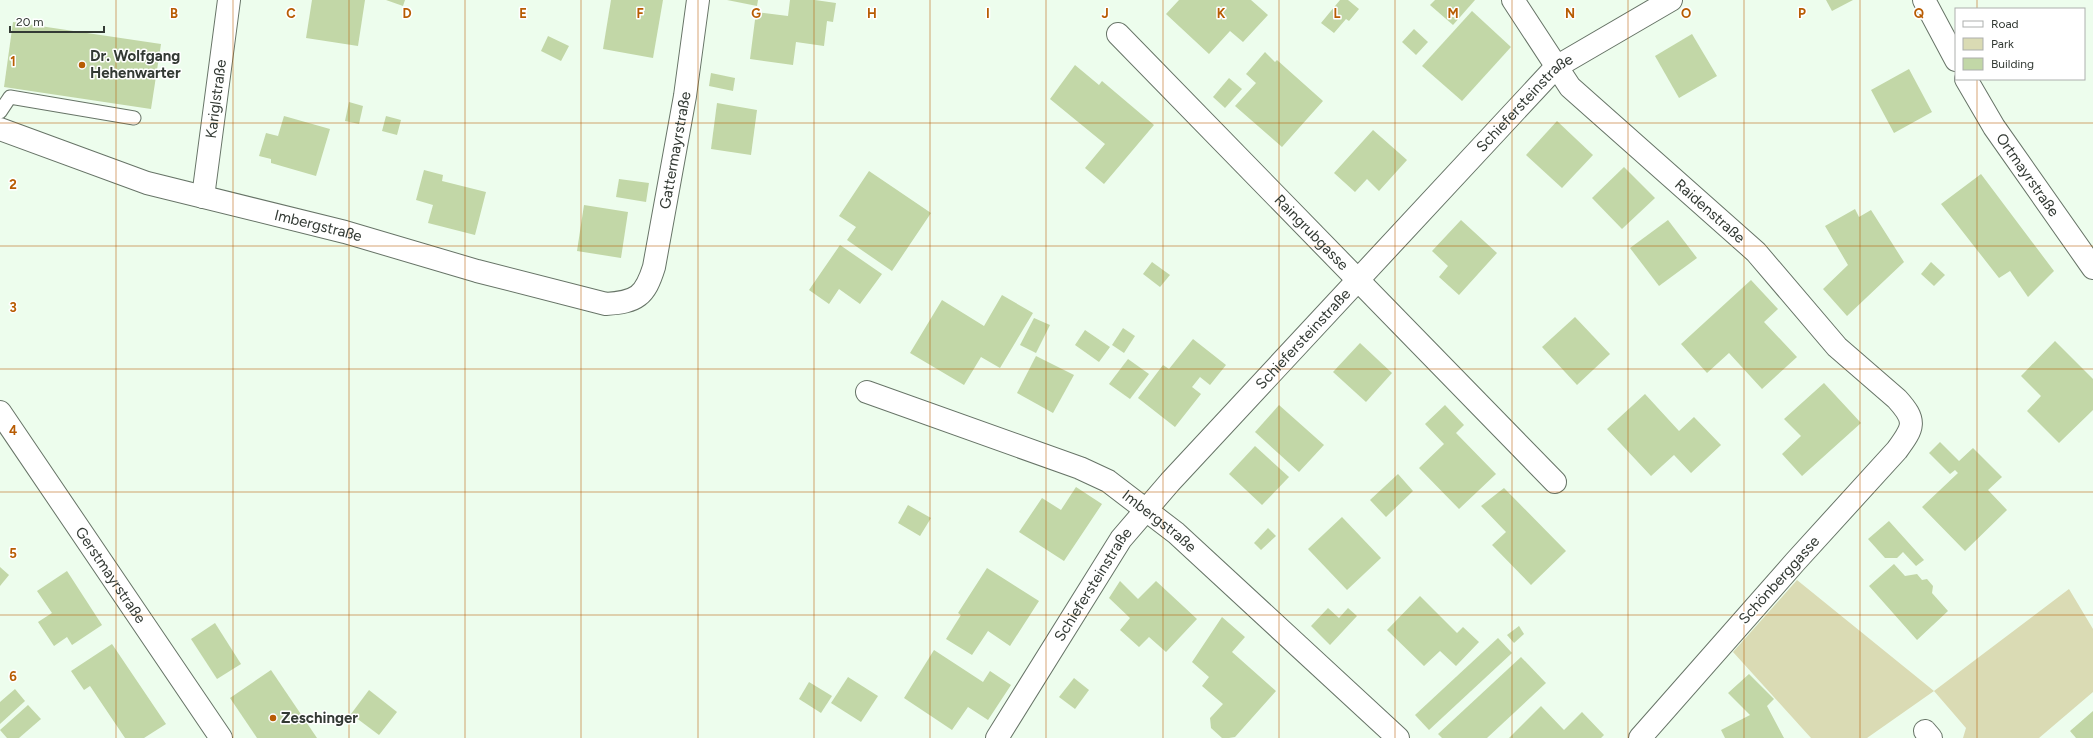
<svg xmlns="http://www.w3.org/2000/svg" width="2093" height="738" viewBox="0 0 2093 738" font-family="Figtree,sans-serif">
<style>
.green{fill:#dadbb4}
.building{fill:#c2d7a7}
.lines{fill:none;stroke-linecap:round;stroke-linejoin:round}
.service-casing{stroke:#677467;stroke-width:15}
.minor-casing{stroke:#677467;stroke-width:24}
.service{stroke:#fff;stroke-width:13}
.minor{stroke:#fff;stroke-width:22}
.grid{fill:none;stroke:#b85c03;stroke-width:1;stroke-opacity:0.55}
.poi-dot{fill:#b85c03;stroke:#fff;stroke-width:1.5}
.labels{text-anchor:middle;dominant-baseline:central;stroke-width:3;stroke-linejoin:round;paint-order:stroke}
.poi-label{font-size:15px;font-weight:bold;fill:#333a34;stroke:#fff;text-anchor:start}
.street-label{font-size:15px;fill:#333a34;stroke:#fff}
.grid-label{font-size:13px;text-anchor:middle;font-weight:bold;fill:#b85c03;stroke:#fff;stroke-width:3;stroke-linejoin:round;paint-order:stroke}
</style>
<rect width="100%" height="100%" fill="#edfded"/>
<polygon class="green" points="1797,580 1934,691 2069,589 2093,629 2093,692 2039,738 1963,738 1966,728 1934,691 1867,738 1811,738 1733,652"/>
<g class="building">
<polygon points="312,0 365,0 358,46 306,38"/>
<polygon points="386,0 405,0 403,6"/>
<polygon points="611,0 663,0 653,58 603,49"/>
<polygon points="727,0 758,0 757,6"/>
<polygon points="790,0 815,0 836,3 833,22 827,21 824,46 796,42 793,65 750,59 756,12 788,16"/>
<polygon points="1179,0 1251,0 1268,15 1243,42 1230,31 1209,54 1166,14"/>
<polygon points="1340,0 1348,0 1359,9 1349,21 1346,19 1334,33 1321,23"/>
<polygon points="1435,0 1475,0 1453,25 1430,5"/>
<polygon points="1826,0 1853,0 1832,11"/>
<polygon points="1472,11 1511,47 1462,101 1422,66"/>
<polygon points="13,22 161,44 151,109 4,87"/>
<polygon points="1414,29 1428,42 1416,55 1402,42"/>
<polygon points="1692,34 1717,76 1679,98 1655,56"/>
<polygon points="548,36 569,46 561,61 541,51"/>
<polygon points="1265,52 1275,62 1277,60 1323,101 1282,147 1235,106 1256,83 1246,74"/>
<polygon points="1075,65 1099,85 1102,81 1154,125 1104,184 1085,168 1105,144 1050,99"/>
<polygon points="1909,69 1932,112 1894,133 1871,90"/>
<polygon points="711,73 735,78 733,91 709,86"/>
<polygon points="1229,78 1242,89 1225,108 1213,97"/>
<polygon points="349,102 363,106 359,124 345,121"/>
<polygon points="717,103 757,110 751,155 711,149"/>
<polygon points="284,116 330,129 316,176 271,163 271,159 259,156 266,133 278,136"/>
<polygon points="386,116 401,120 397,135 382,131"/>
<polygon points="1557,121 1593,155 1562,188 1526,155"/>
<polygon points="1373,130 1407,160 1379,191 1367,179 1355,192 1334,173"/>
<polygon points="1624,167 1655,198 1622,229 1592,198"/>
<polygon points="424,170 443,175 442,181 486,192 475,235 428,223 433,205 416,200"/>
<polygon points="869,171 931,213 892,271 847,240 856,227 839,216"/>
<polygon points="1981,174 2054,271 2028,297 2010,271 1999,278 1941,204"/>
<polygon points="619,179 649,183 646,202 616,197"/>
<polygon points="584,205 628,212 621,258 577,251"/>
<polygon points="1855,209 1859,217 1871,210 1904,262 1847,316 1823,289 1848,265 1825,226"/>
<polygon points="1461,220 1497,253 1459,295 1439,277 1448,266 1432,251"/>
<polygon points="1668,220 1697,258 1659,286 1630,248"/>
<polygon points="840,245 882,274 860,304 839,289 829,304 809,290"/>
<polygon points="1152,262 1170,275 1160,287 1143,274"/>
<polygon points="1931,262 1945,275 1934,286 1921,274"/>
<polygon points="1751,280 1778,309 1764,322 1797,357 1762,389 1729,353 1707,373 1681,344"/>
<polygon points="1002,295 1033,313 1000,368 981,357 964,385 910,353 942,300 984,326"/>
<polygon points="1575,317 1610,354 1577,385 1542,347"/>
<polygon points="1034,318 1050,325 1036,353 1020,345"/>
<polygon points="1123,328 1135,336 1124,353 1112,345"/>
<polygon points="1085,330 1110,347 1099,362 1075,345"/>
<polygon points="1193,339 1226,365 1210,385 1200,377 1192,387 1201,394 1175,427 1138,398 1163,365 1169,369"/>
<polygon points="2055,341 2093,379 2093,410 2059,443 2027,411 2041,396 2021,376"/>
<polygon points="1360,343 1392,373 1366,402 1333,372"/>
<polygon points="1036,356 1074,375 1053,413 1017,393"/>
<polygon points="1128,359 1149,374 1130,399 1109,384"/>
<polygon points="1824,383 1861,423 1802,476 1782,454 1801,436 1784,419"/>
<polygon points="1645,394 1679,431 1694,417 1721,445 1691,473 1674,455 1651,476 1607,429"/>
<polygon points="1279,405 1324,445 1299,472 1255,432"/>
<polygon points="1445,405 1464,425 1456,433 1496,474 1459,509 1419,468 1444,444 1425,424"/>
<polygon points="1940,442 1959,461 1973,448 2002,477 1988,490 2007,510 1965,551 1922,507 1958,473 1955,470 1950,474 1929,453"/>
<polygon points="1255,446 1289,477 1262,505 1229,474"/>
<polygon points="1398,474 1413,491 1386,517 1370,500"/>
<polygon points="1076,487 1102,504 1064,561 1019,532 1042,498 1061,510"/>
<polygon points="1504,488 1566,551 1531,585 1492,545 1506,532 1481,506"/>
<polygon points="908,505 931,518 920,536 898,523"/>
<polygon points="1342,517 1381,558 1347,590 1308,549"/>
<polygon points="1889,521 1924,560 1916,566 1903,552 1897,558 1885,558 1868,539"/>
<polygon points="1268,528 1276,536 1261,550 1254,543"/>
<polygon points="1894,564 1905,576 1917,574 1922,580 1927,579 1933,586 1932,593 1948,611 1917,640 1869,586"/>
<polygon points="0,567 9,575 0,586"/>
<polygon points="987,568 1039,601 1010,646 988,631 972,655 946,639 961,615 958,613"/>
<polygon points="67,571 102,625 72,645 67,637 54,646 38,622 52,613 37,591"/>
<polygon points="1120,581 1138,599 1156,581 1197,619 1166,652 1149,637 1139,647 1120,630 1130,618 1109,598"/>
<polygon points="1420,596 1457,633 1463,627 1479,642 1456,666 1440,651 1424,666 1387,630"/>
<polygon points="1328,608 1339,618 1348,608 1357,616 1330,645 1311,626"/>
<polygon points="1222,617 1245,637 1232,652 1276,691 1235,737 1229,738 1222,738 1211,728 1210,718 1223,704 1202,686 1209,677 1192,662"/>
<polygon points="215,623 241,664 217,679 191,639"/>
<polygon points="1519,626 1524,634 1514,643 1507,635"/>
<polygon points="1498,638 1512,653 1429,730 1415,715"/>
<polygon points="112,644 166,724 144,738 125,738 90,686 84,690 71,671"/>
<polygon points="934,650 983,682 990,671 1011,685 988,720 968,707 952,730 904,698"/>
<polygon points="1521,657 1546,683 1487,738 1442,738 1438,734"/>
<polygon points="271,670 317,738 257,738 230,698"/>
<polygon points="1749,674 1774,699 1767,706 1784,738 1725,738 1721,730 1750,715 1728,693"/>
<polygon points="848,677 878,696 861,722 831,703"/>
<polygon points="1074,678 1089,690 1075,709 1059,697"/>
<polygon points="809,682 832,696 821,713 799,699"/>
<polygon points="15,689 25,701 0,724 0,702"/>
<polygon points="369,690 397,712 379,735 351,714"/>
<polygon points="28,705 41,719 19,738 7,738 0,730"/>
<polygon points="1541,706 1564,730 1582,712 1604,735 1601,738 1509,738"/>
<polygon points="2093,711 2093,738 2076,738 2070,731"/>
</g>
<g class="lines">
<g class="service-casing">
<polyline id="service" points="0,112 10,97 134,118"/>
</g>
<g class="minor-casing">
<g id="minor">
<path id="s1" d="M1513,0L1570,87L1756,252L1837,347L1897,399C1917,421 1914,427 1897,450L1795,562L1640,738"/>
<polyline points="1924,0 1956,60"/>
<path id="s2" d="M1118,34L1555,482"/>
<path id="s3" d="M1966,79L1994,127L2093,268"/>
<path id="s4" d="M0,129L147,183L345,232L477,271L606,304C637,302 645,296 654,267L685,96L698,0"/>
<path id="s5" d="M203,197L229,0"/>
<path id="s6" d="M867,392L1080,468L1108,481L1176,533L1398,738"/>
<path id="s7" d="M0,412L221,738"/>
<polyline points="1925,731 1931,738"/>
<path id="s8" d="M997,738L1121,539L1170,482L1556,67L1671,0"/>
</g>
</g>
<use href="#service" class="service"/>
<use href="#minor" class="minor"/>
</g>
<path class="grid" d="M116,0V738M233,0V738M349,0V738M465,0V738M581,0V738M698,0V738M814,0V738M930,0V738M1046,0V738M1163,0V738M1279,0V738M1395,0V738M1512,0V738M1628,0V738M1744,0V738M1860,0V738M1977,0V9M1977,79V738M0,123H2093M0,246H2093M0,369H2093M0,492H2093M0,615H2093"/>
<g class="poi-dot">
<circle cx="82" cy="65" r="4"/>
<circle cx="273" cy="718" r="4"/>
</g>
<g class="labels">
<g class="poi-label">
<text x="90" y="56">Dr. Wolfgang<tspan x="90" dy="17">Hehenwarter</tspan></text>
<text x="281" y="718">Zeschinger</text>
</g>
<g class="street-label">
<text stroke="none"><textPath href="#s5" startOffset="99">Kariglstraße</textPath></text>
<text stroke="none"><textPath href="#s8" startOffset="829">Schiefersteinstraße</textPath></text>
<text stroke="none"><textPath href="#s4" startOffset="817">Gattermayrstraße</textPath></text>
<text stroke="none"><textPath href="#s3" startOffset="114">Ortmayrstraße</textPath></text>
<text stroke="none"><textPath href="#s1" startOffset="291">Raidenstraße</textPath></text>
<text stroke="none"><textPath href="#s4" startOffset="333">Imbergstraße</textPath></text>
<text stroke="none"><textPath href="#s2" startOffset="277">Raingrubgasse</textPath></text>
<text stroke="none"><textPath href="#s8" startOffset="505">Schiefersteinstraße</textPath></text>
<text stroke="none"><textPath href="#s6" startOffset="322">Imbergstraße</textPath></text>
<text stroke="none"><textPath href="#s7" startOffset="197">Gerstmayrstraße</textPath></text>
<text transform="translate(1779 580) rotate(-48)">Schönberggasse</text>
<text stroke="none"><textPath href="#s8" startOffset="181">Schiefersteinstraße</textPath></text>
</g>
</g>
<g class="grid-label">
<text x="174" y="18">B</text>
<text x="291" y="18">C</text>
<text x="407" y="18">D</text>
<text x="523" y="18">E</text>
<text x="640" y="18">F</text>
<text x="756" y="18">G</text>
<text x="872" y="18">H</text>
<text x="988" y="18">I</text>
<text x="1105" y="18">J</text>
<text x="1221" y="18">K</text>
<text x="1337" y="18">L</text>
<text x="1453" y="18">M</text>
<text x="1570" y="18">N</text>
<text x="1686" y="18">O</text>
<text x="1802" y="18">P</text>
<text x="1919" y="18">Q</text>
<text x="13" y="66">1</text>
<text x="13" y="189">2</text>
<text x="13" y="312">3</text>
<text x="13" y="435">4</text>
<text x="13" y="558">5</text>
<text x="13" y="681">6</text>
</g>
<rect x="1955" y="8" width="130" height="72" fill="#ffffff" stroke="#adb0ae"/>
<rect x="1963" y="21" width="20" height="6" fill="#ffffff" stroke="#adb0ae"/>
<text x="1991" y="28" font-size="12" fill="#333a34">Road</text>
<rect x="1963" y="38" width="20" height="12" fill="#dadbb4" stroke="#adb0ae"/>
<text x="1991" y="48" font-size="12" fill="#333a34">Park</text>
<rect x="1963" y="58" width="20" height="12" fill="#c2d7a7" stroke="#adb0ae"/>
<text x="1991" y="68" font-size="12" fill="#333a34">Building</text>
<path d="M10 26v6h94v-6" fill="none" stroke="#333a34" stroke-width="2"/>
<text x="16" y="26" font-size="12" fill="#333a34" stroke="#ffffff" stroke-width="3" paint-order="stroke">20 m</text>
</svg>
